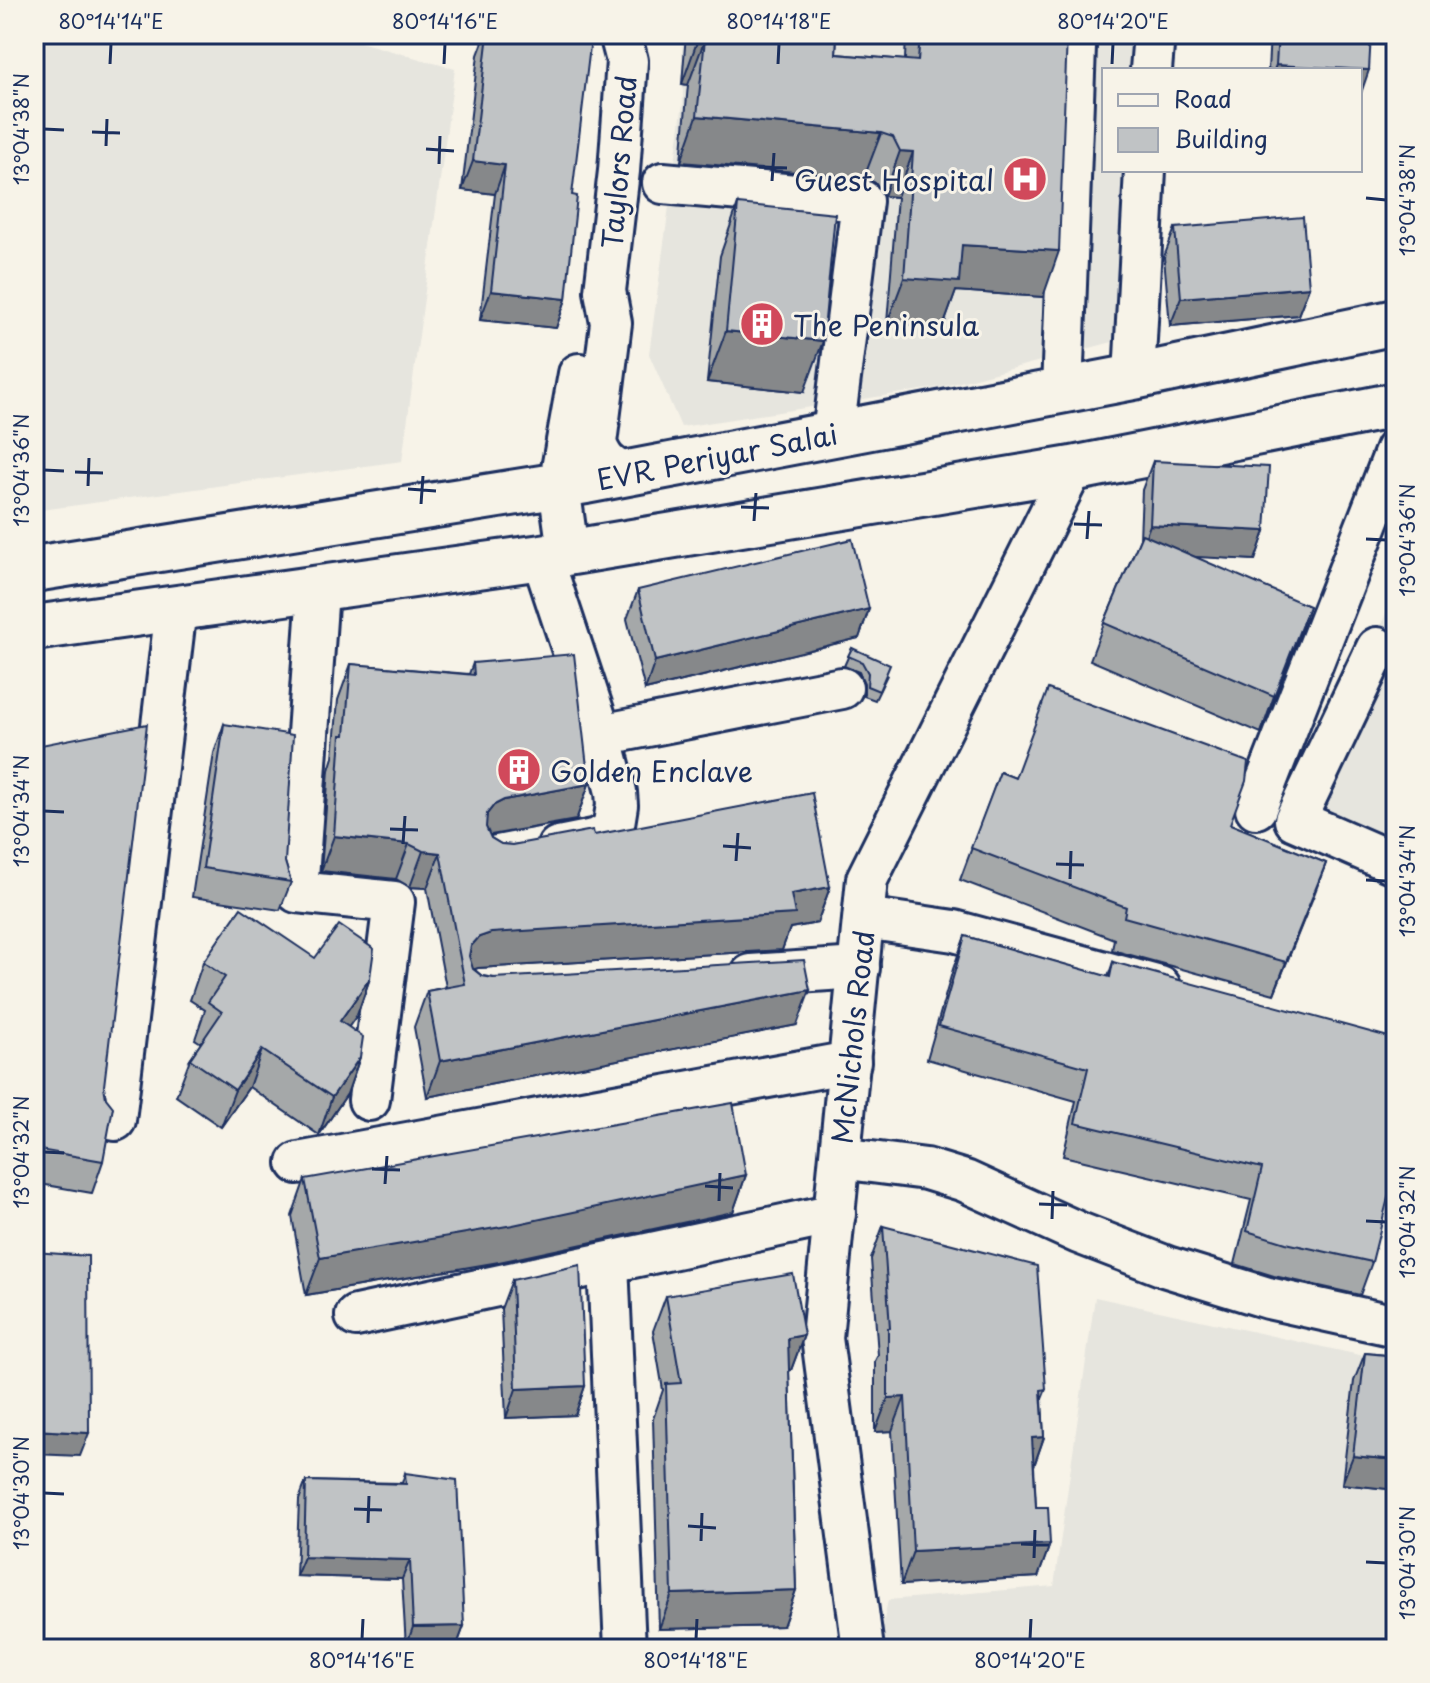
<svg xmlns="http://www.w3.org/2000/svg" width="1430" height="1683" viewBox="0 0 1430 1683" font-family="'Playpen Sans',sans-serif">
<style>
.built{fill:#e6e5de}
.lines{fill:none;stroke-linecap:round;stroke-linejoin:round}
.minor-casing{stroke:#1b2f5e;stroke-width:46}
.major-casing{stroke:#1b2f5e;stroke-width:50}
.minor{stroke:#f7f3e8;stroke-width:40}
.major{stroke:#f7f3e8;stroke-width:44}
.wall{fill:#a5a8a9;stroke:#1b2f5e;stroke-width:2}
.shaded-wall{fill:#86888a;stroke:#1b2f5e;stroke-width:2}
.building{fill:#c0c3c5;stroke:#1b2f5e;stroke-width:2}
.ticks{fill:none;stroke:#1b2f5e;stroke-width:3}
.labels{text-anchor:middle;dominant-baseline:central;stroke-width:6;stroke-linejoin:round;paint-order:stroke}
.street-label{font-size:28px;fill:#1b2f5e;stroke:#f7f3e8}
.poi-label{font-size:28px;fill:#1b2f5e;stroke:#f7f3e8;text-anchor:start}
.neatline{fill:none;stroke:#1b2f5e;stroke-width:3}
.ticks-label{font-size:20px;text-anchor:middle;fill:#1b2f5e}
</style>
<rect width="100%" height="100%" fill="#f7f3e8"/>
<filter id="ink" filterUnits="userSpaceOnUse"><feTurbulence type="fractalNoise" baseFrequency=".0125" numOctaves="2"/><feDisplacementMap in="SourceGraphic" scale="16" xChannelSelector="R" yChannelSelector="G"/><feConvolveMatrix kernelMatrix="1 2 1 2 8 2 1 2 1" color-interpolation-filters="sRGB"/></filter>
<g filter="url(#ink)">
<g class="built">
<polygon points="34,34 332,34 455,69 402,461 34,511"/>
<polygon points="682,34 1139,34 1137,70 1104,70 1104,170 1132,170 1124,339 941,387 681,427 649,354 683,103"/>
<polygon points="1396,587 1396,866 1303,827"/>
<polygon points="1095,1297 1396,1363 1396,1649 878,1649 888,1600 1054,1586"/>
</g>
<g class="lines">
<g class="minor-casing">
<g id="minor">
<path d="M620,34L627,61L619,171L605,291L611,323L596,443C601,460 609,466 624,474"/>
<polyline points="1151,70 1154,34"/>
<polyline points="663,183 862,201 833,434"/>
<polyline points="1134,377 1145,170"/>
<polyline points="1062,391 1075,47"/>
<polyline points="568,551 559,486 579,374"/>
<polyline points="542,557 601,735 616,792 617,805 613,830 598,839 558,847"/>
<polyline points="318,590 297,892 394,902 369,1100"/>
<polyline points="1377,648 1295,820 1396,864"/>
<polyline points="601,735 842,688"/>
<polyline points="1256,808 1396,450"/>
<polyline points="864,918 954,931 1160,987"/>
<polyline points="751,975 859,968"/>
<polyline points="115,1120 176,608"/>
<polyline points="840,1158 926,1169 965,1181 1079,1233 1167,1267 1268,1298 1396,1326"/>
<polyline points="298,1163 850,1062"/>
<polyline points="608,1263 625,1649"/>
<polyline points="356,1316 835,1214"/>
<polyline points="863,1649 822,1338 867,879 1072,469"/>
</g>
</g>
<g class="major-casing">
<g id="major">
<polyline points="34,569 586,481 1134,377 1396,322"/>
<polyline points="34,628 542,557 1072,469 1396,405"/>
</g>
</g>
<use href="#minor" class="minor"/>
<use href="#major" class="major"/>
</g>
<g class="wall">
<polygon points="486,34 553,34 572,195 566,299 556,328 480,320 495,194 462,190 478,55"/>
<polygon points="686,34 837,34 836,54 905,60 906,34 1067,34 1043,297 956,291 943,327 887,323 897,197 884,196 876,183 864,178 681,162 688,85 682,84"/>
<polygon points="1270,34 1371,34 1360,70 1268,70"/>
<polygon points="738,204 804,392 707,382 720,256"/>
<polygon points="1175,228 1309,287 1298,315 1170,326 1164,257"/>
<polygon points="1153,461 1265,531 1255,560 1194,556 1296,643 1261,733 1090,660 1104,623 1140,539 1142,490"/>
<polygon points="638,590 869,609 859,638 645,690 627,619"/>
<polygon points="852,648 887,675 875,700 864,696 864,683 859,672 844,666"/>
<polygon points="473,663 589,784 576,820 490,836 491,838 501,844 512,845 594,835 830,887 817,923 790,928 782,950 478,968 474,969 482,976 797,1025 427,1097 414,1027 427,991 446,987 427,888 410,887 396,879 321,871 329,770 333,757 338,700 351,664 469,674"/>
<polygon points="224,724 285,862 291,882 280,910 192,897 214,753"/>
<polygon points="41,745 104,1086 103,1161 92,1193 34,1183 34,765"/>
<polygon points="1000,772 1015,778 1230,824 1326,863 1274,994 1112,950 1114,939 960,880"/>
<polygon points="1396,791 1396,830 1383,825"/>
<polygon points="965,936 1108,977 1113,962 1372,1262 1360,1295 1274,1276 1235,1264 1251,1200 1063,1156 1076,1101 927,1059 953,969"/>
<polygon points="315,958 370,978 357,1015 348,1027 360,1057 347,1094 319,1135 249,1087 221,1127 176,1096 190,1059 201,1043 195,1039 205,1010 190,1000 203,962"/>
<polygon points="746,1175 733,1212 499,1262 306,1295 292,1216 305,1179"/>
<polygon points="883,1226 1046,1389 1042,1399 1044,1437 1034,1466 1036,1507 1050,1544 1038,1577 901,1585 892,1431 875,1432 875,1361 878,1355 871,1259"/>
<polygon points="512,1280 585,1386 575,1415 506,1418 501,1309"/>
<polygon points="666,1296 804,1335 791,1370 789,1371 796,1590 783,1626 659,1629 653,1419 663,1390 653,1331"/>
<polygon points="1365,1353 1396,1356 1396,1490 1342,1484 1354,1381"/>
<polygon points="405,1473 464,1626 457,1645 406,1647 402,1579 296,1576 299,1500 306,1481 402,1483"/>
</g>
<g class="shaded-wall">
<polygon points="698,39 705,39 688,85 682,84"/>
<polygon points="1276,65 1369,70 1360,96 1360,70 1274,70"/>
<polygon points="697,116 881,133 864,178 681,162"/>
<polygon points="900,151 913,152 897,197 884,196"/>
<polygon points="473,161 505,165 495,194 462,190"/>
<polygon points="962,245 1059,251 1043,297 956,291 943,327 887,323 904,278"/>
<polygon points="1309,287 1298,315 1170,326 1181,298"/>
<polygon points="491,291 566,299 556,328 480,320"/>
<polygon points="726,331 823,341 804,392 707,382"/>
<polygon points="1150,525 1265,531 1255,560 1139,554"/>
<polygon points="1309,606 1296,643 1261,733 1274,696"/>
<polygon points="869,609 859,638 645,690 655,661"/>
<polygon points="589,784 576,820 491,835 481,840 487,814 494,805 504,800"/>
<polygon points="334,836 409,844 396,879 321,871"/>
<polygon points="423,851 440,853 427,888 410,887"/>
<polygon points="1326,863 1314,895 1274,994 1286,962"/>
<polygon points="830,887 817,923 790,928 782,950 478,968 466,972 471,946 479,937 491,933 791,894"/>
<polygon points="370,978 357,1015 327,1058 340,1021"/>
<polygon points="810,990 797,1025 427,1097 440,1061"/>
<polygon points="262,1050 249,1087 221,1127 235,1090"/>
<polygon points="360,1057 347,1094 319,1135 332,1097"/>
<polygon points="746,1175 733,1212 499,1262 306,1295 320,1258"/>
<polygon points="804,1335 791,1370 775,1373 788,1338"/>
<polygon points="585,1386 575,1415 506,1418 516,1389"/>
<polygon points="905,1397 892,1431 875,1432 888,1398"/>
<polygon points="34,1430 89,1433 80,1456 34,1454"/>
<polygon points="1044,1437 1032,1471 1032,1438"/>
<polygon points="1353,1456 1396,1460 1396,1490 1342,1484"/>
<polygon points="1050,1544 1038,1577 901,1585 913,1551"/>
<polygon points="304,1557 410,1560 402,1579 296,1576"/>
<polygon points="796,1590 783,1626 659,1629 672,1594"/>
<polygon points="464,1626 457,1645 406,1647 413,1627"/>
</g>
<g class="building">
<polygon points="488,34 553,34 591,38 572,195 577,196 566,299 491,291 505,165 473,161"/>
<polygon points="699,34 837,34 836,54 918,61 920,34 1067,34 1059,251 962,245 959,282 904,278 913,152 900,151 893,137 881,133 697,116 705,39 698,39"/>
<polygon points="1278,34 1371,34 1369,70 1276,65"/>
<polygon points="738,204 835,214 823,341 726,331"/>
<polygon points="1303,217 1309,287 1181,298 1175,228"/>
<polygon points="1153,461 1269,467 1265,531 1150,525"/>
<polygon points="1142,534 1309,606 1274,696 1104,623"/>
<polygon points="852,539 869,609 655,661 638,590"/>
<polygon points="852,648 890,665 879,691 867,686 868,673 862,662 848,656"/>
<polygon points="574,654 589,784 504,800 494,805 487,814 486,827 491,838 501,844 512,845 593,830 594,835 812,793 830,887 791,894 795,914 491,933 479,937 471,946 469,956 473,969 482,976 493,978 804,960 810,990 440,1061 427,991 465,984 440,853 423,851 409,844 334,836 341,735 345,735 351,664 474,675 473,663"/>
<polygon points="1048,689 1248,762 1246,781 1230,824 1326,863 1286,962 1124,917 1126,907 971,848 1000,772 1015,778"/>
<polygon points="147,724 104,1086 106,1098 113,1107 103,1161 34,1149 34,795 41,745"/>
<polygon points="224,724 293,735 285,862 291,882 203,868"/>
<polygon points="241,908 315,958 339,925 374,949 370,978 340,1021 363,1037 360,1057 332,1097 262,1050 235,1090 190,1059 222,1012 208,1002 225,977 203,962"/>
<polygon points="965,936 1110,977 1113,962 1396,1039 1396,1166 1372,1262 1286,1243 1247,1231 1262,1168 1075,1123 1088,1068 939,1026"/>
<polygon points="733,1103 746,1175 513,1225 320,1258 305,1179"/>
<polygon points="883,1226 1037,1266 1046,1389 1041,1390 1044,1437 1032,1438 1036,1507 1048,1507 1050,1544 913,1551 905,1397 888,1398 888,1328 890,1328"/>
<polygon points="34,1252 88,1256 89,1433 34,1430"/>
<polygon points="580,1265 585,1386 516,1389 512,1280"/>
<polygon points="793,1274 804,1335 788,1338 796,1590 672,1594 666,1384 681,1383 666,1296"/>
<polygon points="1365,1353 1396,1356 1396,1460 1353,1456"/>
<polygon points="405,1473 457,1480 464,1626 413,1627 410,1560 304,1557 306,1481 406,1484"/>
</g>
</g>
<path class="ticks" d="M110,64L111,44M444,64L445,44M778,64L779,44M1112,64L1113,44M44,129L64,130M92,132L120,133M106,146L107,119M426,149L454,151M439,164L440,136M759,167L787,168M772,181L774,153M1366,198L1386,200M44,470L64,471M75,472L103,473M88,486L89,458M408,489L436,491M421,504L423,476M741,507L769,508M754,521L756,493M1074,524L1102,525M1087,539L1089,511M1366,539L1386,540M44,811L64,812M390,829L418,830M403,844L405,816M723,846L751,848M736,861L738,833M1056,864L1084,865M1070,879L1071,851M1366,880L1386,881M44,1152L64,1153M372,1169L400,1170M385,1184L387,1156M705,1186L733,1188M719,1201L720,1173M1039,1204L1067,1205M1052,1219L1053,1191M1366,1221L1386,1222M44,1493L64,1494M354,1509L382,1510M368,1523L369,1496M688,1526L716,1528M701,1541L702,1513M1021,1544L1049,1545M1034,1558L1035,1530M1366,1562L1386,1563M362,1639L363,1619M696,1639L697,1619M1030,1639L1031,1619"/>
<defs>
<g id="hospital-disc" transform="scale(2.3)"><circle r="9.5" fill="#d1495b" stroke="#f7f3e8"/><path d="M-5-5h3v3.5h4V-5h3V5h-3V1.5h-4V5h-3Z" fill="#fff"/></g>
<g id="building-disc" transform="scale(2.3)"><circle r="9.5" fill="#d1495b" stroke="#f7f3e8"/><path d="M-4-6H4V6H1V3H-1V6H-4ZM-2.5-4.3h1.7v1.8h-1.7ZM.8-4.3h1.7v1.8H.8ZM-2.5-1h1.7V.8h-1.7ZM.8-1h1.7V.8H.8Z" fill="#fff"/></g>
</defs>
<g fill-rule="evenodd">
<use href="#hospital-disc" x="1025" y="179"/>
<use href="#building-disc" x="762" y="324"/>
<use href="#building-disc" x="519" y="770"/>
</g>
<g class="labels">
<g class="street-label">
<text transform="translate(618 162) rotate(-85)">Taylors Road</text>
<text transform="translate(717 456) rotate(-11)">EVR Periyar Salai</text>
<text transform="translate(852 1037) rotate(-84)">McNichols Road</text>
</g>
<g class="poi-label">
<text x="994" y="179" text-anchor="end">Guest Hospital</text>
<text x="793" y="324">The Peninsula</text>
<text x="550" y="770">Golden Enclave</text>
</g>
</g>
<rect width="1430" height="1683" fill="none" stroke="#f7f3e8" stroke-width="88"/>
<rect x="1102" y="68" width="260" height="104" fill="#f7f3e8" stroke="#9fa5b1" stroke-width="2"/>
<rect x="1118" y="94" width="40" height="12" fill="#f7f3e8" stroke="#9fa5b1" stroke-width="2"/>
<text x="1174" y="108" font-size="24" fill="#1b2f5e">Road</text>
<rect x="1118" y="128" width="40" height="24" fill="#c0c3c5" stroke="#9fa5b1" stroke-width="2"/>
<text x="1174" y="148" font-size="24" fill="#1b2f5e">Building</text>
<rect x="44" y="44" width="1342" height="1595" class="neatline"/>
<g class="ticks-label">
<text x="111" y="29">80°14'14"E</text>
<text x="445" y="29">80°14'16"E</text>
<text x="779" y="29">80°14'18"E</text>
<text x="1113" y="29">80°14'20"E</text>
<text transform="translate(22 129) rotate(-90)" y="7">13°04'38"N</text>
<text transform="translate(1408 200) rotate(-90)" y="7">13°04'38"N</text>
<text transform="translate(22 470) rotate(-90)" y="7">13°04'36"N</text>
<text transform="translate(1408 540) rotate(-90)" y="7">13°04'36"N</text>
<text transform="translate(22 811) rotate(-90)" y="7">13°04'34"N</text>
<text transform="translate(1408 881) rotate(-90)" y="7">13°04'34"N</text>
<text transform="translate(22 1152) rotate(-90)" y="7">13°04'32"N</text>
<text transform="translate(1408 1222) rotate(-90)" y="7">13°04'32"N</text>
<text transform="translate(22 1493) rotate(-90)" y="7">13°04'30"N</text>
<text transform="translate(1408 1563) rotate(-90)" y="7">13°04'30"N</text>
<text x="362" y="1668">80°14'16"E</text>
<text x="696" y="1668">80°14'18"E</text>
<text x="1030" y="1668">80°14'20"E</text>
</g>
</svg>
